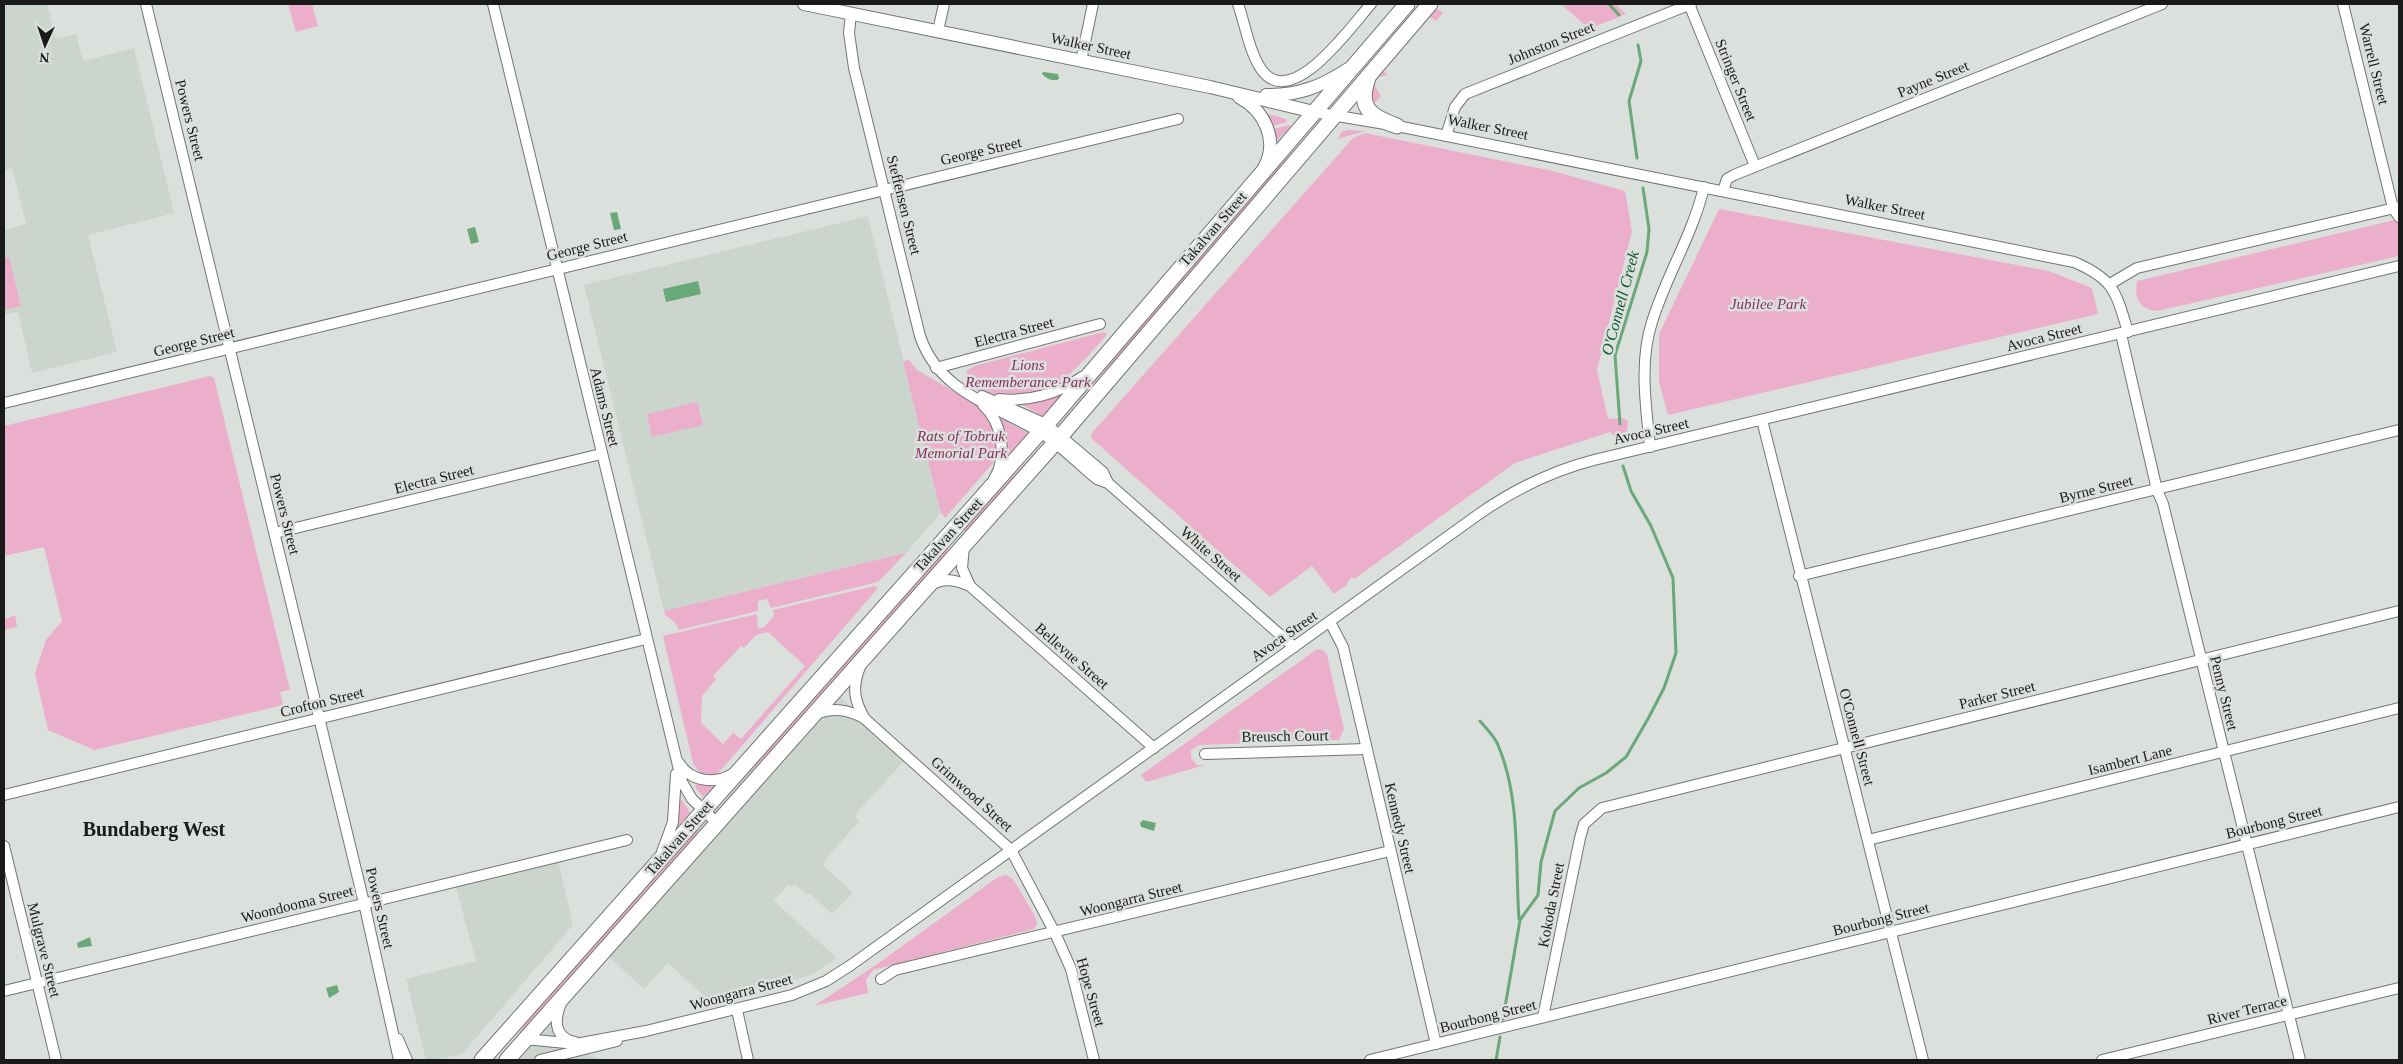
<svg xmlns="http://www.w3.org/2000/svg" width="2403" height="1064" viewBox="0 0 2403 1064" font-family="'Times New Roman',serif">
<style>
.built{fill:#cbd5cd}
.green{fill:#ebafcb;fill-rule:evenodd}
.water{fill:#68a879}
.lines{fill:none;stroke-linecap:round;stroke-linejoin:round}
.stream{stroke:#68a879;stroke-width:3}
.minor-casing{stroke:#727573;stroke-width:12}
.major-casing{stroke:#727573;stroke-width:14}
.highway-casing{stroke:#727573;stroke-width:17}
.minor{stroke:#fff;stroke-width:10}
.major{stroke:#fff;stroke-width:12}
.highway{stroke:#fff;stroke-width:15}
.labels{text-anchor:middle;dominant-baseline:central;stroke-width:5;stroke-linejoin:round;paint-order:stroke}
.street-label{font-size:15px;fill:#191a19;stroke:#dce0dd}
.park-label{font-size:15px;font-style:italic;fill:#863160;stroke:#dce0dd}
.water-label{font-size:16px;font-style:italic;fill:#0b582b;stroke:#dce0dd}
.district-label{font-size:20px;font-weight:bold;fill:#191a19;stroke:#dce0dd}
</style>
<rect width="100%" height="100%" fill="#dce0dd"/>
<g class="built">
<polygon points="4,4 47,4 56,39 76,34 83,61 134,48 174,213 88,235 117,352 32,373 18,312 4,315 4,230 26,224 12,168 4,170"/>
<polygon points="868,216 941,513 906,553 664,611 584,285"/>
<polygon points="827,685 907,758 854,816 859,821 822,864 853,893 832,914 809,893 807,894 794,884 791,887 788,885 774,901 837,958 813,974 801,978 705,1001 703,995 668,963 644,989 596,945"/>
<polygon points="557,856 573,925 462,1054 436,1060 426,1060 406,979 476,961 454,880"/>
<polygon points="537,1014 577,1048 600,1060 498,1060"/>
</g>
<g class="green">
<polygon points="288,4 312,4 318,26 296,32"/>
<polygon points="1561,4 1615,4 1626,14 1589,29"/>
<polygon points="1438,9 1443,13 1436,21 1429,16"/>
<polygon points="1383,70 1387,75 1379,77 1374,84 1381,96 1374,104 1370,103 1370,87"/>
<polygon points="1268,114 1286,119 1287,122 1272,126"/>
<polygon points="1289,125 1292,126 1275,142 1274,129"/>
<polygon points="1348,130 1365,131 1338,139 1341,132"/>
<polygon points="1365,133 1553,171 1625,191 1632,231 1597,370 1608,419 1623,418 1628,421 1627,431 1614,436 1610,432 1515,463 1354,579 1352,577 1347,582 1348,584 1334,594 1312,566 1270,597 1091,438 1091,434 1353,138"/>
<polygon points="1295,149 1298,151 1143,330 1065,414 1229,219"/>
<polygon points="1719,209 2049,271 2092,288 2098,314 1668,415 1659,382 1659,334"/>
<path d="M2399,219V256L2157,311C2139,309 2134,298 2137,281Z"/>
<polygon points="9,257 21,306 4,310 4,258"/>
<path d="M1103,332L1106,333V336C1072,373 1052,401 997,395C986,394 972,391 966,381L967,371L974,366Z"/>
<polygon points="909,360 917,370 979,406 989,420 996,439 997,450 993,463 945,518 941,513 903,361"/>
<polygon points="210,376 214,378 290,690 280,692 283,705 94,750 48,730 35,673 46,640 62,621 44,547 4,556 4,426"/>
<polygon points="1063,393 1043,416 1022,405 1023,404"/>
<polygon points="697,402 703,425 652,437 647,414"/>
<polygon points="996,416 1028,433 1007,456 1006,456"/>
<polygon points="1040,449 967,533 962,529 1035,453"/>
<polygon points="945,547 951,552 790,731 721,802"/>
<polygon points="906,553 878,582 771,608 767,599 758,601 758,611 679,630 675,622 665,615 664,611"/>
<path d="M874,586L878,588L721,770C710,780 699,775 693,763L663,636L757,614L758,628H763L774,616L773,610ZM768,632L805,666L741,739L733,733L723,744L701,723L702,696L716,679L713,676L741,646L744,648L756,635Z"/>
<polygon points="15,615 17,627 4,630 4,620"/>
<polygon points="1317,649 1323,650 1327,655 1344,729 1339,740 1199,745 1191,750 1191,758 1197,765 1205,765 1146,782 1141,775"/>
<polygon points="696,784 713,785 714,787 703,797 695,787"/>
<polygon points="682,800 690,813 678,826 680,801"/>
<polygon points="700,824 696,837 521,1034 519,1033 526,1022"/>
<polygon points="1006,875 1013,879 1036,918 1037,924 1034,929 873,970 866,980 868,993 814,1006 873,967 998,877"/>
</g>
<g class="water">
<path d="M1043,72L1058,74L1059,79C1053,82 1047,79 1042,74Z"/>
<polygon points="617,212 621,229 614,230 610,213"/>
<polygon points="475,227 479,242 471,244 467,229"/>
<polygon points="698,281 701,294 666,302 663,289"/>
<polygon points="1143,820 1156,823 1154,831 1141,827 1140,823"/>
<polygon points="90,937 92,946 78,948 77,943"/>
<polygon points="337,985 339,992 329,998 326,988"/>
</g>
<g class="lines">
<g class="stream">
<polyline points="1609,4 1619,15"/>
<polyline points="1637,158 1629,101 1641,61 1638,45"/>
<polyline points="1620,424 1615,355 1647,252 1649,229 1643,188"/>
<path d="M1480,721C1486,728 1495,737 1498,745C1521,799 1515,863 1519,919"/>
<polyline points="1503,1019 1520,920 1538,895 1541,862 1555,811 1579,788 1606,773 1626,757 1649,717 1664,688 1676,653 1673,578 1651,526 1631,491 1623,466"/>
<polyline points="1496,1060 1500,1037"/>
</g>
<g class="minor-casing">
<g id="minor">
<polyline points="146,4 364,903 399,1060"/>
<polyline points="493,4 682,782 692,799 717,823"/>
<path d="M1238,4C1245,24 1249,51 1261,69C1291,113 1352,25 1371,4"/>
<polyline points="1689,4 1755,166"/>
<polyline points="2343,4 2393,208 2399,217"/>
<path d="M851,13L849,33L854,68L920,336C939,392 992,404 1038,431C1059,443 1078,464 1097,479L1108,483L1294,647"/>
<polyline points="938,31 944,4"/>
<polyline points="1081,61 1093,4"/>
<path d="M1314,112L1397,126L2074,262C2114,279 2116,292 2128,332"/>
<polyline points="1446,136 1455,107 1465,94 1691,4"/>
<polyline points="1723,191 1727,179 1734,175 2162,4"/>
<polyline points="2110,284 2137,268 2399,207"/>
<polyline points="2121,334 2157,490 2163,504 2300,1060"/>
<polyline points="936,368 1100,324"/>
<polyline points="982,396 1046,424 1103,472 1108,483"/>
<path d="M999,399C1028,402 1058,394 1082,377"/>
<polyline points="4,403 1178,119"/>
<path d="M983,405C1002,422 1008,457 994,479"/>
<polyline points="1762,420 1923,1060"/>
<path d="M1650,447C1646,406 1639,362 1652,322C1666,276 1693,234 1704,187"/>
<polyline points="275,533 601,454"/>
<polyline points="964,546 962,568 970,586"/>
<polyline points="1799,576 2399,430"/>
<path d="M931,585C944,577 956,580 970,586L1154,748"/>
<polyline points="1330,622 1343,647 1436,1044"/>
<path d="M860,667C852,687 854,701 865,719L1011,850L1055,933L1071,969L1094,1060"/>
<path d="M816,714C834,707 848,710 864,718"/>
<polyline points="1205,754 1366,749"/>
<path d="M679,763C691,782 715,785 734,773"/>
<polyline points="4,795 646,639"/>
<polyline points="1868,840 2399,708"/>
<polyline points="4,846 56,1060"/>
<polyline points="662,852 673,822 676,774"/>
<polyline points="881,979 895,970 1390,851"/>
<polyline points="4,991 627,840"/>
<path d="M561,1003C554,1020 554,1038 575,1042"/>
<polyline points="737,1010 748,1060"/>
<polyline points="1543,1017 1580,838 1584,824 1602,808 2399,611"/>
<polyline points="398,1039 407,1060"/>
<path d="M525,1039L576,1044L646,1031L792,995L826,981L851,965L1479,514C1515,489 1551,471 1594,460L2399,266"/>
<polyline points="540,1060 617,1041"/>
<polyline points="1370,1060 2399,807"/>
<polyline points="2102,1060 2399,988"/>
</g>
</g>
<g class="major-casing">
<g id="major">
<polyline points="804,4 1210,87 1314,112"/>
<path d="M1266,95C1298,96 1322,86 1348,69"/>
<path d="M1239,97C1265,111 1279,141 1264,168"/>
</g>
</g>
<g class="highway-casing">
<g id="highway">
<path d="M1368,78C1357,108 1371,117 1397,126"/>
<polyline points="482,1060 1040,432 1407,4"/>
<polyline points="507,1060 1054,444 1430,4"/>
</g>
</g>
<use href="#minor" class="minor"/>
<use href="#major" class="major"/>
<use href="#highway" class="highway"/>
</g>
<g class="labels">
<g class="street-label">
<text transform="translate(1551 43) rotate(-22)">Johnston Street</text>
<text transform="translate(1091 46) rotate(12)">Walker Street</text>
<text transform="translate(2374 64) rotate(76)">Warrell Street</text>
<text transform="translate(1933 79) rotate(-22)">Payne Street</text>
<text transform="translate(1736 80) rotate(68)">Stringer Street</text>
<text transform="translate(190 120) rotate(76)">Powers Street</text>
<text transform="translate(1488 127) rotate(11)">Walker Street</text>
<text transform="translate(981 151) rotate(-13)">George Street</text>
<text transform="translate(904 205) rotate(76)">Steffensen Street</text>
<text transform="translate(1885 207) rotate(11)">Walker Street</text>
<text transform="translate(1213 229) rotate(-49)">Takalvan Street</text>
<text transform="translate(587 246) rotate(-14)">George Street</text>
<text transform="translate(1014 332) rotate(-15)">Electra Street</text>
<text transform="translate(2044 337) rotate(-14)">Avoca Street</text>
<text transform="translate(194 342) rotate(-14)">George Street</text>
<text transform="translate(605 407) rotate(76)">Adams Street</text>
<text transform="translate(1651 431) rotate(-13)">Avoca Street</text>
<text transform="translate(434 479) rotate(-14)">Electra Street</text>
<text transform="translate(2096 489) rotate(-14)">Byrne Street</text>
<text transform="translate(285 514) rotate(76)">Powers Street</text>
<text transform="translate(948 535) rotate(-48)">Takalvan Street</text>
<text transform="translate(1211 554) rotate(41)">White Street</text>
<text transform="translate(1284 636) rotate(-35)">Avoca Street</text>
<text transform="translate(1072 656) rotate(41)">Bellevue Street</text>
<text transform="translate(2224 693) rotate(76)">Penny Street</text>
<text transform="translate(1997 695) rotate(-14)">Parker Street</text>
<text transform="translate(322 702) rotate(-14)">Crofton Street</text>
<text transform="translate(1285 736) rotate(-1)">Breusch Court</text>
<text transform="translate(1857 737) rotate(75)">O'Connell Street</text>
<text transform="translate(2130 760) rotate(-14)">Isambert Lane</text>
<text transform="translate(972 794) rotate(42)">Grimwood Street</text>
<text transform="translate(2274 822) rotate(-14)">Bourbong Street</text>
<text transform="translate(1400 828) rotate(77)">Kennedy Street</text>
<text transform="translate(679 838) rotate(-49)">Takalvan Street</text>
<text transform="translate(1131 899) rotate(-14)">Woongarra Street</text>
<text transform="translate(297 904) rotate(-14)">Woondooma Street</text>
<text transform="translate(1551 905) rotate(-79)">Kokoda Street</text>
<text transform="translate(380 908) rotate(77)">Powers Street</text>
<text transform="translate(1881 919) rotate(-14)">Bourbong Street</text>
<text transform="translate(44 950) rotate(76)">Mulgrave Street</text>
<text transform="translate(741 992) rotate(-15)">Woongarra Street</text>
<text transform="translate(1091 992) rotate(74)">Hope Street</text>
<text transform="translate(2247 1010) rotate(-14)">River Terrace</text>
<text transform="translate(1488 1016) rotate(-14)">Bourbong Street</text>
</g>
<g class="park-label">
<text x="1768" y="304">Jubilee Park</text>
<text x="1028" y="365">Lions<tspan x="1028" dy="17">Rememberance Park</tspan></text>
<text x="961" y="436">Rats of Tobruk<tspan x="961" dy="17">Memorial Park</tspan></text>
</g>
<g class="water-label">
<text transform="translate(1620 303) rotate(-75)">O'Connell Creek</text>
</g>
<g class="district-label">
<text x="154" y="829">Bundaberg West</text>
</g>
</g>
<rect width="2403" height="1064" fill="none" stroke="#191a19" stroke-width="10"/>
<g transform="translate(45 45) rotate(183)" stroke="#dce0dd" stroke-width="4" paint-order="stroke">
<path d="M0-4L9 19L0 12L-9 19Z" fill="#191a19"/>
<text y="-8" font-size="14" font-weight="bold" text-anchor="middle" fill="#191a19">N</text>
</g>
</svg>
